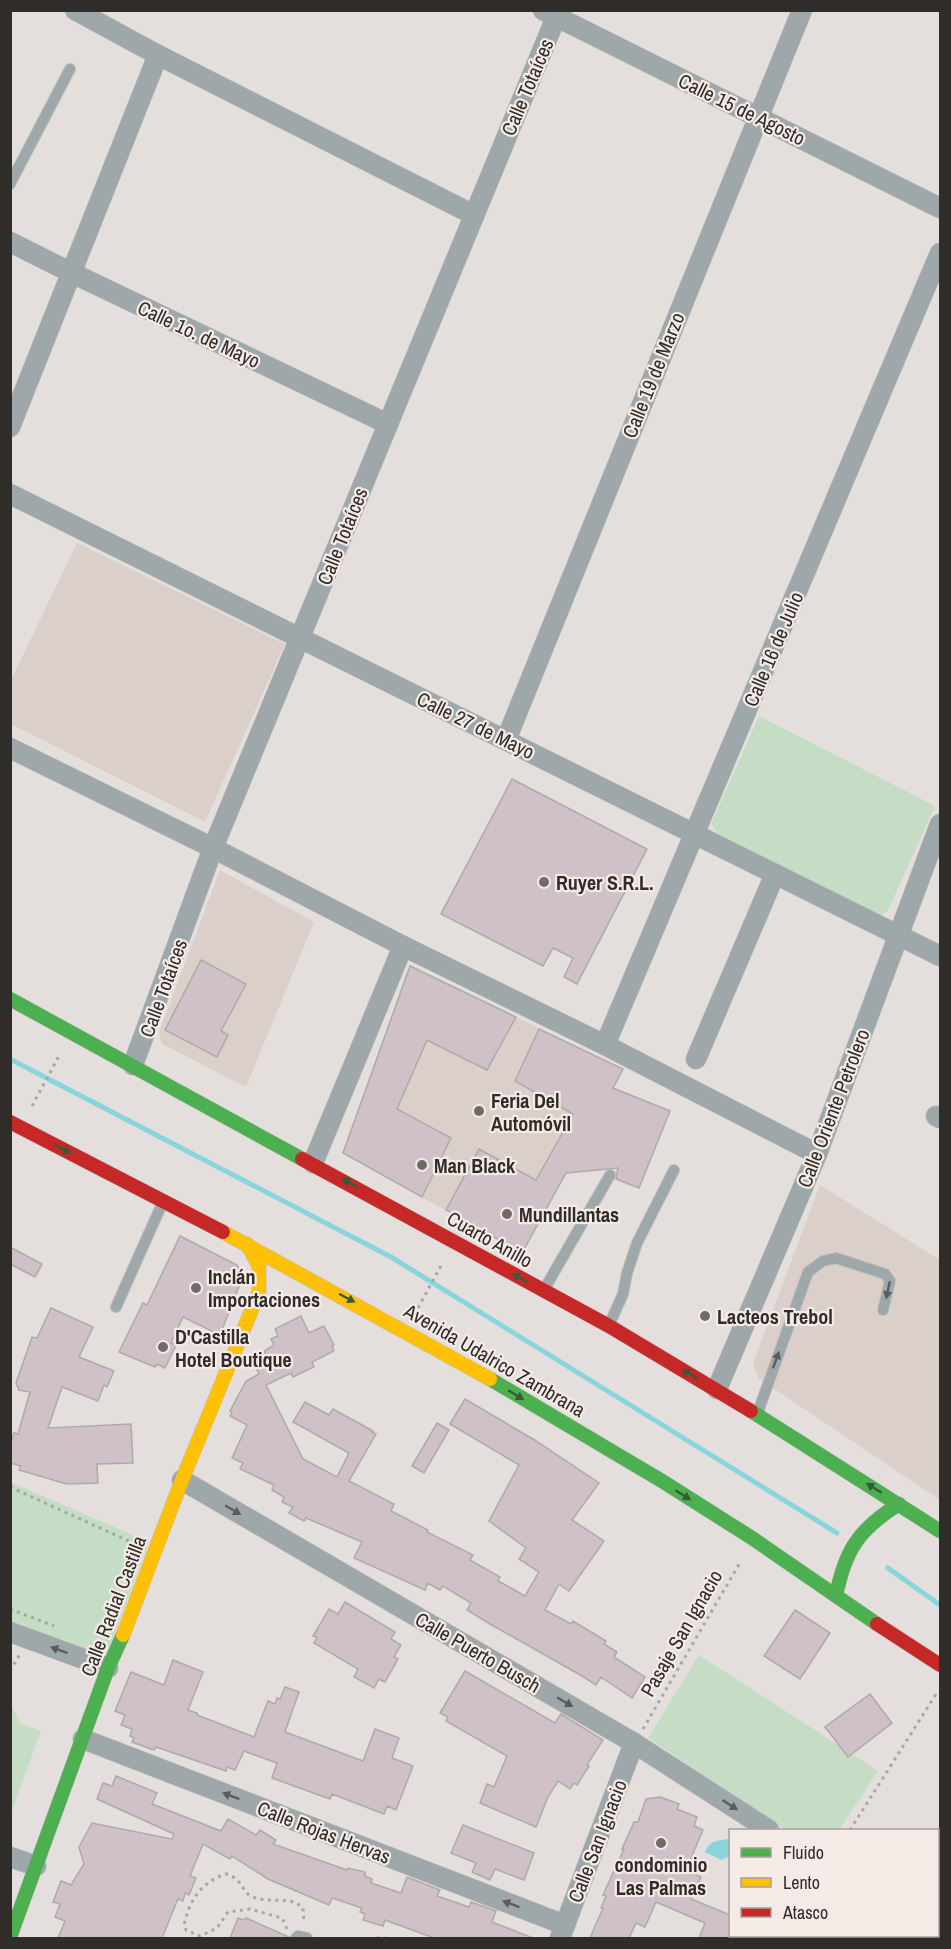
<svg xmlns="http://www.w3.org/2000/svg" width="951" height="1949" viewBox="0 0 951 1949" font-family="'Archivo Narrow',sans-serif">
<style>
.built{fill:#dbd0c9}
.green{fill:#c5dcc5}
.water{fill:#88d6dc}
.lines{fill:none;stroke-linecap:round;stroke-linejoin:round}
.stream{stroke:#88d6dc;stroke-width:5}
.building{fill:#d0c0c7;stroke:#aeaaa9;stroke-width:1.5}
.lane-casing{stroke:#bfbcb9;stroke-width:12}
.street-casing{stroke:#bfbcb9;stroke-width:21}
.fast-casing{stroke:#bfbcb9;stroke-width:15}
.slow-casing{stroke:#bfbcb9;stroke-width:15}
.jam-casing{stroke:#bfbcb9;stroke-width:15}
.path{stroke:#a4a8a9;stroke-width:3;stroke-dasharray:3 4.5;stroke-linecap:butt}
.lane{stroke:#9ea7aa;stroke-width:10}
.street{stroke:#9ea7aa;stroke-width:20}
.fast{stroke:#4caf50;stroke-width:14}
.slow{stroke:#ffc107;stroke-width:14}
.jam{stroke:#c62828;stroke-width:14}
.oneway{fill:#395a37}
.oneway2{fill:#5b5d5d}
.poi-dot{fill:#6e6b68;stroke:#f5ebe6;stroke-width:2}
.labels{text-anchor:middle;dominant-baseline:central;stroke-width:4.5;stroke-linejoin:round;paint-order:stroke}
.street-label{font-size:20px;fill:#2f2c29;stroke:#f5ebe6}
.poi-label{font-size:20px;font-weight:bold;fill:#2f2c29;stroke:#f5ebe6;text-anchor:start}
</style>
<rect width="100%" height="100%" fill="#e4dfdc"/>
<g class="built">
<polygon points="77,543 285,644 205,822 11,724 11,680"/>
<polygon points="220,870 314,922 246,1087 162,1044 159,1032"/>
<polygon points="410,966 623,1069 522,1253 343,1153"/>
<polygon points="820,1185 940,1260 940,1500 758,1378 753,1363"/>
</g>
<g class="green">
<polygon points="759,716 935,806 888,910 881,915 873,917 726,840 718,834 711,824"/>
<polygon points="10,1482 149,1542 110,1646 100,1653 92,1653 11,1622"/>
<polygon points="699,1655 878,1771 839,1830 786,1830 648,1738"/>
<polygon points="11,1705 21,1724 41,1731 11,1813"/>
</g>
<path class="water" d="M729,1839L730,1840V1856L721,1860L705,1852C709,1841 718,1840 729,1839Z"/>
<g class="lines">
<g class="stream">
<polyline points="10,1059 391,1257 837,1533"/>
<polyline points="888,1568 940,1605"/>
</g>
</g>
<g class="building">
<polygon points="512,779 647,849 577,984 564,977 573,958 553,948 543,966 441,914"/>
<polygon points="201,960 246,984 221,1031 228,1035 217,1057 165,1030"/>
<polygon points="410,966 516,1017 487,1070 427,1040 397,1109 451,1138 422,1197 343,1153"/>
<polygon points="539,1029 623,1069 613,1088 670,1111 639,1188 616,1179 618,1168 566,1173 522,1253 446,1210 479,1149 536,1180 573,1114 515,1081"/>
<polygon points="180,1236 237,1265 243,1276 220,1335 183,1317 171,1343 176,1345 165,1368 157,1364 155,1367 119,1352 143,1303 147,1305"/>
<polygon points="10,1247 42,1264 35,1277 10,1264"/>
<polygon points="51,1308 93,1327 79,1357 114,1371 107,1387 104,1385 98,1401 62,1387 48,1428 131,1424 133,1463 97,1464 98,1483 67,1484 19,1470 21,1466 10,1463 10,1446 14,1433 18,1434 30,1392 19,1390 16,1383 32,1337 37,1338"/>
<polygon points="301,1316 309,1333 324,1326 334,1345 332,1346 334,1351 312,1362 314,1367 293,1377 291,1373 266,1385 303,1459 337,1477 349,1453 293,1422 305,1402 329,1415 333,1409 373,1431 372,1432 376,1434 349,1481 394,1504 391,1511 428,1530 427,1532 473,1555 470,1560 500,1577 498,1581 511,1588 525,1596 539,1572 519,1559 526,1548 489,1521 519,1465 450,1424 465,1399 533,1439 599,1483 572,1520 604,1541 569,1591 559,1584 545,1610 571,1624 573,1621 606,1641 604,1644 617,1652 614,1657 645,1677 632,1698 601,1677 596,1685 582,1676 490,1624 467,1610 471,1603 443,1586 440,1590 428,1583 425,1590 354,1558 362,1542 306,1518 304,1521 289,1513 293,1507 282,1502 284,1497 272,1490 274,1485 240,1469 243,1463 232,1458 247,1425 230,1416 232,1412 230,1411 246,1381 259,1374 256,1368 266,1362 263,1357 266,1355 264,1351 274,1345 271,1339 278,1336 275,1329"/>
<polygon points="437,1423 449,1430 424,1473 412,1466"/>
<polygon points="345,1602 395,1632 391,1639 401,1645 394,1657 398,1659 385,1682 379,1679 374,1688 354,1677 358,1669 314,1643 317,1637 313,1636 329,1609 338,1614"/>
<polygon points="795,1610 830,1633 800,1679 764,1656"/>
<polygon points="173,1660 203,1672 188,1710 197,1713 197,1715 254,1737 268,1701 275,1704 277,1698 280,1699 285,1687 299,1692 285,1732 363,1761 375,1729 399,1738 392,1758 413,1766 396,1810 387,1806 384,1814 332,1794 330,1799 272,1778 277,1763 244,1751 235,1770 227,1767 226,1771 156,1747 154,1750 132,1742 134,1738 130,1736 132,1729 121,1725 125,1715 115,1711 131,1672 164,1685"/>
<polygon points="465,1671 555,1723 561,1714 603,1740 587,1765 589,1766 577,1785 574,1783 570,1789 558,1781 548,1797 536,1827 480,1803 487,1784 494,1787 507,1756 446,1721 448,1717 440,1713"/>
<polygon points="870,1694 892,1723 848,1757 825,1727"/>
<polygon points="116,1776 157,1793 152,1804 221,1831 228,1819 256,1835 260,1830 276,1840 273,1844 347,1870 348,1868 365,1872 365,1876 372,1879 371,1883 401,1893 407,1877 440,1890 437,1896 469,1907 471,1902 496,1911 492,1922 533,1938 434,1938 385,1920 383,1926 363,1920 365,1914 360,1912 362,1908 332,1898 329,1905 268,1879 232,1856 230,1859 203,1844 190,1876 196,1878 189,1895 185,1893 183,1901 178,1899 162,1938 58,1938 65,1921 55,1917 60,1904 53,1902 61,1881 71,1885 84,1864 79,1847 92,1823 172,1839 174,1834 97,1799 103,1783 112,1786"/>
<polygon points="660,1797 679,1804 677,1809 697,1817 694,1826 703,1830 686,1870 701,1877 691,1899 730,1915 730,1938 699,1938 705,1923 656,1902 645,1927 636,1923 629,1938 590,1938 603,1908 601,1908 606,1896 603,1895 624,1849 622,1849 634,1822 638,1822 646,1799"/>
<polygon points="463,1825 534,1853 524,1880 495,1869 490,1880 472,1872 476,1863 451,1853"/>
<polygon points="238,1918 244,1920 246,1918 289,1937 289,1938 230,1938"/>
</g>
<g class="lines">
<g class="lane-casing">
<g id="lane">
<polyline points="10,184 70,69"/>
<polyline points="545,1288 610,1175"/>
<polyline points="116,1307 162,1204"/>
<polyline points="610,1323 623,1294 627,1273 637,1243 674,1170"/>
<polyline points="758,1412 808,1272 823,1261 836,1258 885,1274 890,1281 883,1310"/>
<polyline points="296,1938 298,1936 307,1938"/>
</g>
</g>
<g class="street-casing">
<g id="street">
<polyline points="75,10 158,55 474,215"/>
<polyline points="543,10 940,208"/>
<polyline points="10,242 72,273 388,424"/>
<polyline points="10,427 158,55"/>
<polyline points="10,494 940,956"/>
<polyline points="506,740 802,10"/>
<polyline points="10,748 213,848 403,946 605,1045 817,1154"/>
<polyline points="605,1045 940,253"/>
<polyline points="696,1059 775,874"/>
<polyline points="133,1065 213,848 559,10"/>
<polyline points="936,1116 940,1118"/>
<polyline points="313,1163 403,946"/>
<polyline points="717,1389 817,1154 940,824"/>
<polyline points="182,1480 634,1743 769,1830"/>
<polyline points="10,1632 108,1668"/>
<polyline points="83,1739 565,1925"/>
<polyline points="10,1857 36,1866"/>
<polyline points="925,1936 929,1938"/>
<polyline points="560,1938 634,1743"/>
<polyline points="800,1938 802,1936"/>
</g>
</g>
<g class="fast-casing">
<g id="fast">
<polyline points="10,999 302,1159"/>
<polyline points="490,1379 662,1481 752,1538 877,1624"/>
<polyline points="751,1411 940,1531"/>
<path d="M836,1596C845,1550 859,1529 899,1504"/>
<polyline points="10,1937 108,1668 123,1635"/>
</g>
</g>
<g class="slow-casing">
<g id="slow">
<polyline points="223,1232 490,1379"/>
<polyline points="123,1635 182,1480 259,1292 259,1266 247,1244"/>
</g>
</g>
<g class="jam-casing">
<g id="jam">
<polyline points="10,1122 223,1232"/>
<polyline points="302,1159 609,1326 751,1411"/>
<polyline points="877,1624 940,1665"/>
</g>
</g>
<g class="path">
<polyline points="32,1106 60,1054"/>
<polyline points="418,1308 442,1264"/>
<polyline points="10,1487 133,1543"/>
<polyline points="10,1609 54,1626"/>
<polyline points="10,1671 20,1654"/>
<polyline points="643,1729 741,1561"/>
<polyline points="850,1830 938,1691"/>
<path d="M287,1929L282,1918L250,1909L228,1912L217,1928L200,1936L186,1930L184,1925C189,1901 201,1882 226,1874C244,1879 241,1893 253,1897C270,1904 290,1895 303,1908L304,1923"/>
<polyline points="377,1938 386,1938"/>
</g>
<use href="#lane" class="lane"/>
<use href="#street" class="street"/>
<use href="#fast" class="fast"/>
<use href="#slow" class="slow"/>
<use href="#jam" class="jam"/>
</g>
<defs><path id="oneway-solid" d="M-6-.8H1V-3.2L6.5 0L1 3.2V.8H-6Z" transform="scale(1.5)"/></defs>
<g class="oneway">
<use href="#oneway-solid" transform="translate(63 1149) rotate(27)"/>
<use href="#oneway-solid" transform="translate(350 1183) rotate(-151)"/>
<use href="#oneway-solid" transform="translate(520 1278) rotate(-151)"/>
<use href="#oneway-solid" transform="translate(347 1298) rotate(28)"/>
<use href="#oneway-solid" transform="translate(690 1374) rotate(-150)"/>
<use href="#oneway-solid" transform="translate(516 1395) rotate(31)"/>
<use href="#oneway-solid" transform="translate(874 1488) rotate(-148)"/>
<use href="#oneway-solid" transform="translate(683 1495) rotate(32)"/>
</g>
<g class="oneway2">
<use href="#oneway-solid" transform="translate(888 1290) rotate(102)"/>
<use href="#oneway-solid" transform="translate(776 1360) rotate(-70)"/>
<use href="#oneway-solid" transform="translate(233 1510) rotate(30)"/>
<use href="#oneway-solid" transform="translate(59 1650) rotate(-160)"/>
<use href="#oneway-solid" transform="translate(565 1702) rotate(30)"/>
<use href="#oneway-solid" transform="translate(231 1796) rotate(-159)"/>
<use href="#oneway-solid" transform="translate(730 1805) rotate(33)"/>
<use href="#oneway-solid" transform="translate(511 1904) rotate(-159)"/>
</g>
<g class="poi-dot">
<circle cx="544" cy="882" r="6"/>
<circle cx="479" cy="1111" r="6"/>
<circle cx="422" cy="1165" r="6"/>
<circle cx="507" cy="1214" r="6"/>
<circle cx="196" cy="1288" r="6"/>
<circle cx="705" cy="1316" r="6"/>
<circle cx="163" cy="1347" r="6"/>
<circle cx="661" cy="1843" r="6"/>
</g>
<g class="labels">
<g class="street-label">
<text transform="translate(527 87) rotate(-67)">Calle Totaíces</text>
<text transform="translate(742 109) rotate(26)">Calle 15 de Agosto</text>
<text transform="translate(199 334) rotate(25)">Calle 1o. de Mayo</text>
<text transform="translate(653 375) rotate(-68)">Calle 19 de Marzo</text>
<text transform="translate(342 536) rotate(-68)">Calle Totaíces</text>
<text transform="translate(773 649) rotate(-67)">Calle 16 de Julio</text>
<text transform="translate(476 725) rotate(26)">Calle 27 de Mayo</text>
<text transform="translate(163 988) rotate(-70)">Calle Totaíces</text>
<text transform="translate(833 1108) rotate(-69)">Calle Oriente Petrolero</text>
<text transform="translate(490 1239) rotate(29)">Cuarto Anillo</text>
<text transform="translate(495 1360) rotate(30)">Avenida Udalrico Zambrana</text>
<text transform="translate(113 1606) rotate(-69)">Calle Radial Castilla</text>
<text transform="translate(681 1633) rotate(-60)">Pasaje San Ignacio</text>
<text transform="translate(478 1652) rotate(30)">Calle Puerto Busch</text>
<text transform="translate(324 1832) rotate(21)">Calle Rojas Hervas</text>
<text transform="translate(597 1841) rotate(-69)">Calle San Ignacio</text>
</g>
<g class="poi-label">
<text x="556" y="882">Ruyer S.R.L.</text>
<text x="491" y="1100">Feria Del<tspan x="491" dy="23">Automóvil</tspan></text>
<text x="434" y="1165">Man Black</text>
<text x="519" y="1214">Mundillantas</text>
<text x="208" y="1276">Inclán<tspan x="208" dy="23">Importaciones</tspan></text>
<text x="717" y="1316">Lacteos Trebol</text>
<text x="175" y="1336">D'Castilla<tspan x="175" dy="23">Hotel Boutique</tspan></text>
<text x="661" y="1864" text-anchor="middle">condominio<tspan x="661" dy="23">Las Palmas</tspan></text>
</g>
</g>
<rect width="951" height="1949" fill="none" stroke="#2f2c29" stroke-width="24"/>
<rect x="729" y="1829" width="210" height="108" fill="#f5ebe6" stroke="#a69f9a" stroke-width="1.5"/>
<rect x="741" y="1848" width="30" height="9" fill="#4caf50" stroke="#a69f9a" stroke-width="1.5"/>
<text x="783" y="1859" font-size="18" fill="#2f2c29">Fluido</text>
<rect x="741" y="1878" width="30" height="9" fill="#ffc107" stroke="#a69f9a" stroke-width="1.5"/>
<text x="783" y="1889" font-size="18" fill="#2f2c29">Lento</text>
<rect x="741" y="1908" width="30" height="9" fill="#c62828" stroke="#a69f9a" stroke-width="1.5"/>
<text x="783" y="1919" font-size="18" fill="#2f2c29">Atasco</text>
</svg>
